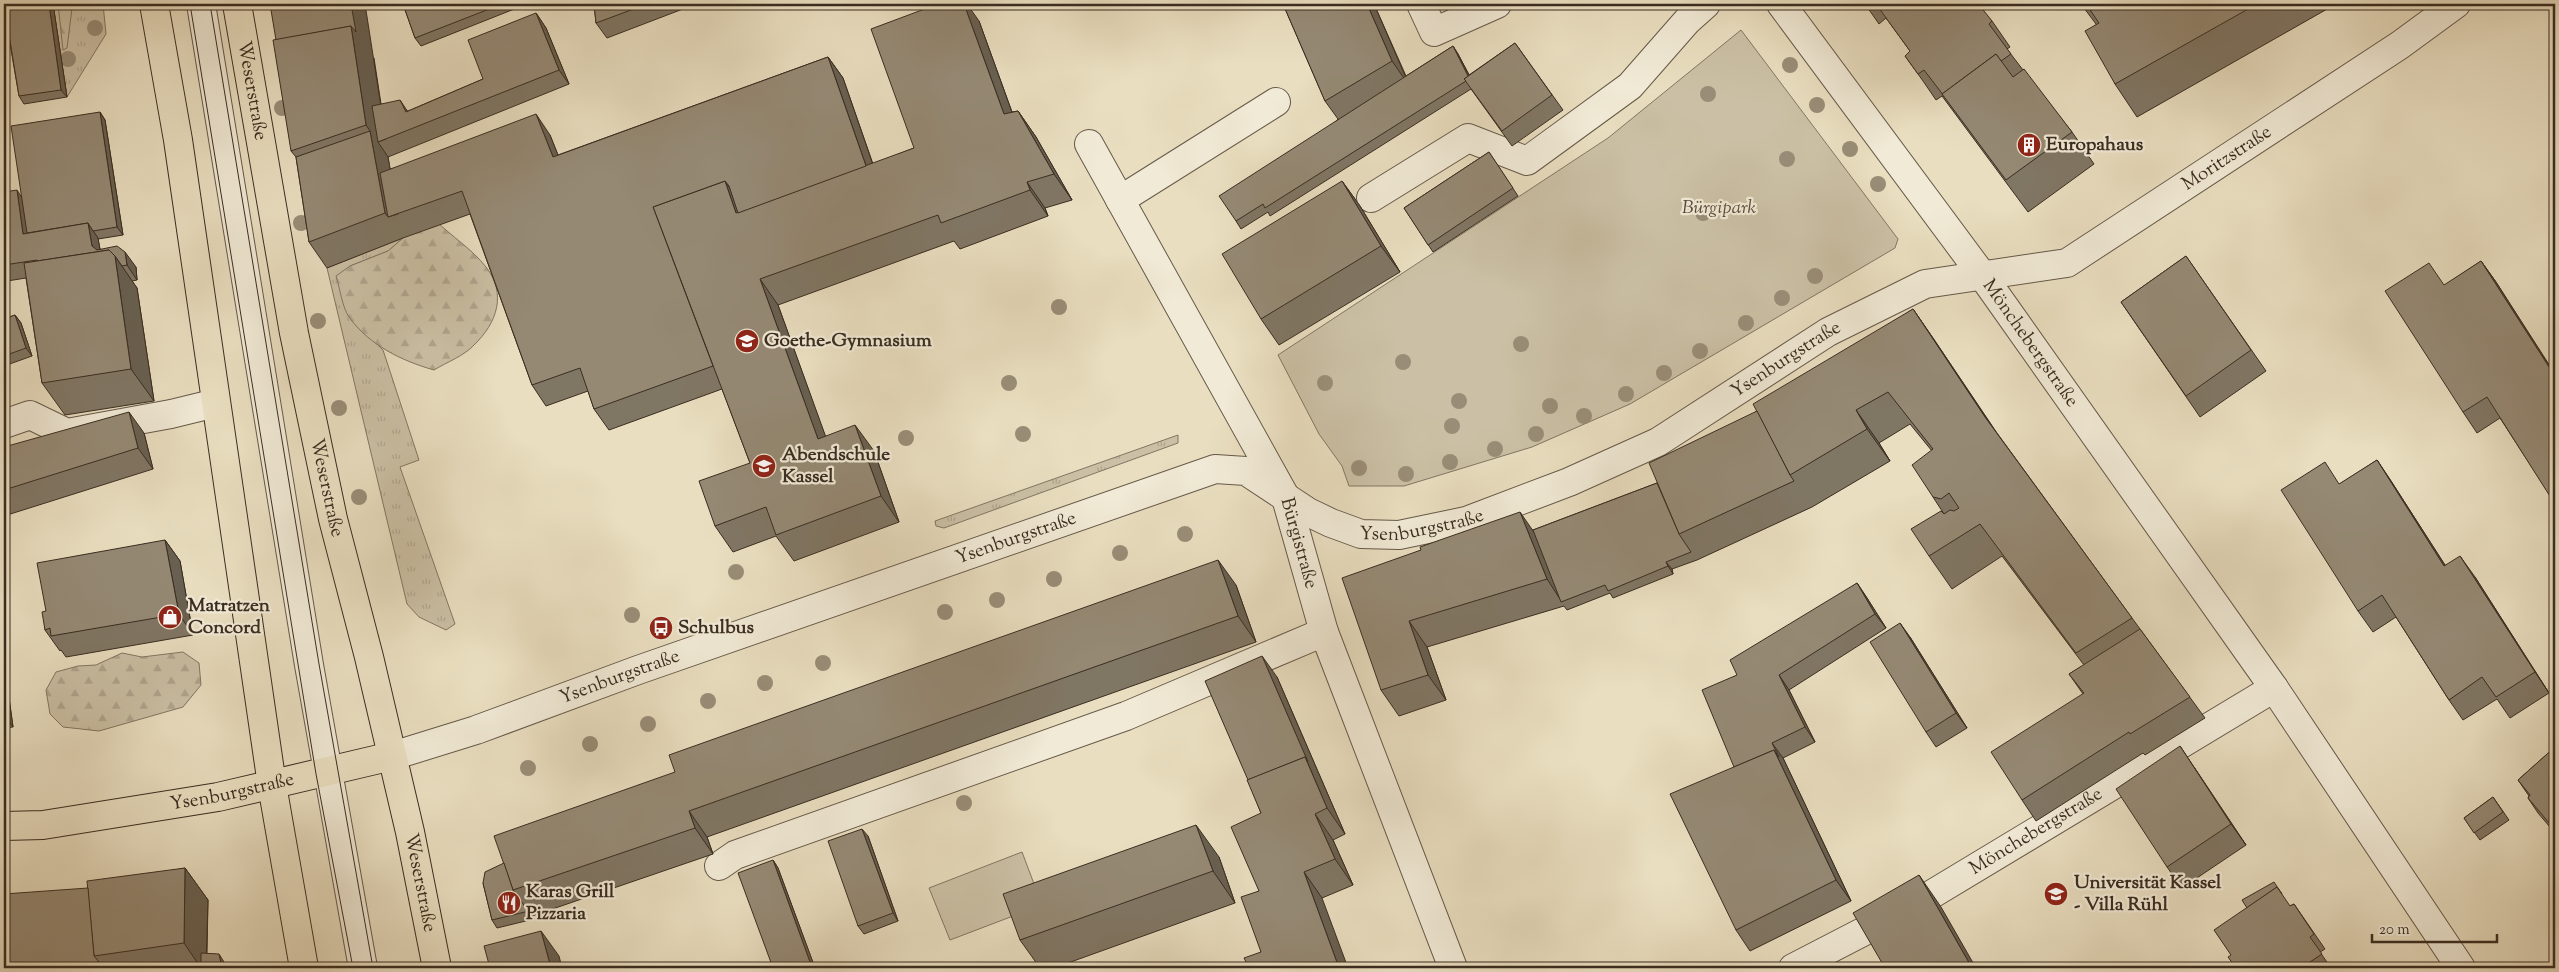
<svg xmlns="http://www.w3.org/2000/svg" width="2559" height="972" viewBox="0 0 2559 972" font-family="'Sorts Mill Goudy',serif">
<style>
.grass{fill:url(#grass-tufts);stroke:#827663}
.forest{fill:url(#forest-firs);stroke:#827663}
.park{fill:#cbc0a5;stroke:#827663}
.lines{fill:none;stroke-linecap:round;stroke-linejoin:round}
.minor-casing{stroke:#665949;stroke-width:30}
.major-casing{stroke:#3a2d21;stroke-width:30}
.minor{stroke:#f1ead6;stroke-width:28}
.major{stroke:#e9dec0;stroke-width:28}
.tram{stroke:#3a2d21;stroke-width:1}
.tree{fill:#998d77}
.wall{fill:#807664;stroke:#3a2d21}
.shaded-wall{fill:#686051;stroke:#3a2d21}
.building{fill:#958974;stroke:#3a2d21}
.labels{text-anchor:middle;dominant-baseline:central;stroke-width:4.5;stroke-linejoin:round;paint-order:stroke}
.street-label{font-size:19px;fill:#3a2d21;stroke:#f1ead6}
.poi-label{font-size:19px;font-weight:bold;fill:#3a2d21;stroke:#f1ead6;text-anchor:start}
.park-label{font-size:19px;font-style:italic;fill:#574a3b;stroke:#f1ead6}
</style>
<defs>
<pattern id="grass-tufts" width="24" height="20" patternUnits="userSpaceOnUse" patternTransform="scale(1.25)"><rect width="24" height="20" fill="#cbc0a5"/><path d="M3 7l-1-3M5 7V3M7 7l1-3M15 17l-1-3M17 17v-4M19 17l1-3" fill="none" stroke="#afa58e"/></pattern>
<pattern id="forest-firs" width="22" height="20" patternUnits="userSpaceOnUse" patternTransform="scale(1.25)"><rect width="22" height="20" fill="#cbc0a5"/><path d="M5 1l3.5 6h-7zM16 11l3.5 6h-7z" fill="#afa58e"/></pattern>
</defs>
<rect width="100%" height="100%" fill="#e9dec0"/>
<filter id="stains"><feTurbulence type="fractalNoise" baseFrequency=".004" numOctaves="4"/><feColorMatrix values="0 0 0 0 .2 0 0 0 0 .09 0 0 0 0 .02 0 0 0 .5 -.17"/></filter>
<radialGradient id="worn" r=".72"><stop offset=".6" stop-color="#630" stop-opacity="0"/><stop offset="1" stop-color="#630" stop-opacity=".3"/></radialGradient>
<g class="grass">
<polygon points="53,4 103,4 106,34 67,97"/>
<polygon points="403,238 388,251 350,266 348,316 383,350 419,460 400,467 455,624 446,630 419,617 407,604 327,268"/>
<polygon points="1178,435 1178,443 944,528 936,526 935,521"/>
</g>
<g class="forest">
<polygon points="58,4 82,4 72,8 67,48 63,50"/>
<path d="M435,220C451,236 472,249 486,267C507,294 497,323 474,345C464,356 447,362 434,370C402,361 369,345 349,317C342,307 340,288 336,276L350,266L388,251L410,232Z"/>
<polygon points="183,652 199,663 201,685 183,707 99,731 63,727 50,714 46,690 56,672 78,666 96,665 122,653 142,657"/>
</g>
<g class="park">
<polygon points="1741,30 1898,239 1895,248 1630,404 1532,447 1404,486 1349,486 1342,466 1319,434 1278,355 1608,138"/>
<polygon points="1022,852 1042,905 950,940 929,888"/>
</g>
<g class="lines">
<g class="minor-casing">
<g id="minor">
<polyline points="201,4 309,665 363,968"/>
<polyline points="1421,4 1434,32 1497,4"/>
<path id="s1" d="M1781,4L1982,275L2274,688L2461,968"/>
<path id="s2" d="M1089,144L1286,498L1324,632L1453,968"/>
<polyline points="1371,198 1468,138 1527,161 1630,86 1687,21 1706,4"/>
<polyline points="1120,200 1276,102"/>
<polyline points="4,424 30,415 67,433 171,414 216,403"/>
<path id="s3" d="M392,756L476,730L638,670L1215,469L1246,471L1308,512L1331,523L1361,534L1399,535L1466,521L1569,482L1658,442L1828,332L1925,284L2067,263L2400,45L2456,4"/>
<polyline points="719,866 735,855 1126,716 1324,632"/>
<path id="s4" d="M1793,968L1909,908L2274,688"/>
</g>
</g>
<g class="major-casing">
<g id="major">
<polyline points="154,4 178,140 272,785 304,968"/>
<path id="s5" d="M237,4L294,333L333,519L369,657L410,832L437,968"/>
<path id="s6" d="M4,826L43,825L218,797L392,756"/>
</g>
</g>
<use href="#minor" class="minor"/>
<use href="#major" class="major"/>
<g class="tram">
<polyline points="190,4 316,774 353,968"/>
<polyline points="210,4 319,664 373,968"/>
</g>
</g>
<g class="tree">
<circle cx="95" cy="28" r="8"/>
<circle cx="68" cy="59" r="8"/>
<circle cx="1790" cy="65" r="8"/>
<circle cx="1708" cy="94" r="8"/>
<circle cx="1817" cy="105" r="8"/>
<circle cx="282" cy="108" r="8"/>
<circle cx="1850" cy="149" r="8"/>
<circle cx="1787" cy="159" r="8"/>
<circle cx="1878" cy="184" r="8"/>
<circle cx="1703" cy="213" r="8"/>
<circle cx="301" cy="223" r="8"/>
<circle cx="1815" cy="276" r="8"/>
<circle cx="1782" cy="298" r="8"/>
<circle cx="1059" cy="307" r="8"/>
<circle cx="318" cy="321" r="8"/>
<circle cx="1746" cy="323" r="8"/>
<circle cx="1521" cy="344" r="8"/>
<circle cx="1700" cy="351" r="8"/>
<circle cx="1403" cy="362" r="8"/>
<circle cx="1664" cy="373" r="8"/>
<circle cx="1009" cy="383" r="8"/>
<circle cx="1325" cy="383" r="8"/>
<circle cx="1626" cy="394" r="8"/>
<circle cx="1459" cy="401" r="8"/>
<circle cx="1550" cy="406" r="8"/>
<circle cx="339" cy="408" r="8"/>
<circle cx="1584" cy="416" r="8"/>
<circle cx="1452" cy="426" r="8"/>
<circle cx="1023" cy="434" r="8"/>
<circle cx="1536" cy="434" r="8"/>
<circle cx="906" cy="438" r="8"/>
<circle cx="1495" cy="449" r="8"/>
<circle cx="1450" cy="462" r="8"/>
<circle cx="1359" cy="468" r="8"/>
<circle cx="1406" cy="474" r="8"/>
<circle cx="359" cy="497" r="8"/>
<circle cx="1185" cy="534" r="8"/>
<circle cx="1120" cy="553" r="8"/>
<circle cx="736" cy="572" r="8"/>
<circle cx="1054" cy="579" r="8"/>
<circle cx="997" cy="600" r="8"/>
<circle cx="945" cy="612" r="8"/>
<circle cx="632" cy="615" r="8"/>
<circle cx="823" cy="663" r="8"/>
<circle cx="765" cy="683" r="8"/>
<circle cx="708" cy="701" r="8"/>
<circle cx="648" cy="724" r="8"/>
<circle cx="590" cy="744" r="8"/>
<circle cx="528" cy="768" r="8"/>
<circle cx="964" cy="803" r="8"/>
</g>
<g class="wall">
<polygon points="4,4 53,4 67,97 24,104 19,96 5,15 4,15"/>
<polygon points="403,4 527,4 421,46 415,38"/>
<polygon points="594,4 696,4 607,38 596,23"/>
<polygon points="1283,4 1374,4 1406,76 1453,46 1458,54 1469,75 1515,43 1563,110 1512,146 1471,89 1270,216 1268,212 1241,229 1236,221 1338,119 1325,101"/>
<polygon points="1865,4 1974,4 1992,21 2010,47 2007,49 2023,70 2072,132 2094,164 2028,212 1942,96 1936,100 1923,81 1905,56 1910,51 1886,18 1879,24"/>
<polygon points="2081,4 2336,4 2137,117 2115,84 2096,24"/>
<polygon points="536,13 546,28 569,84 388,157 390,169 550,135 558,155 828,57 843,78 873,164 914,148 979,21 1012,112 1018,111 1036,137 1072,200 1045,208 1048,216 960,249 954,241 778,305 825,436 874,451 899,522 794,561 776,536 733,552 715,526 750,463 722,389 609,430 594,409 588,391 546,406 532,385 470,214 403,238 327,268 309,242 296,157 291,151 374,58 381,104 408,111 483,79"/>
<polygon points="100,112 105,120 123,235 98,239 100,249 136,267 137,280 132,281 137,288 154,401 65,415 42,383 26,278 7,281 4,277 4,192 22,197"/>
<polygon points="1489,152 1518,196 1433,252 1404,208"/>
<polygon points="1342,181 1360,206 1400,272 1279,345 1261,319"/>
<polygon points="2186,256 2266,371 2200,417 2121,302"/>
<polygon points="2481,261 2496,282 2550,366 2555,363 2555,503 2500,418 2477,433 2463,412 2445,285"/>
<polygon points="1913,309 1935,341 1997,433 2205,718 2145,755 2143,753 2036,821 2022,800 2083,694 2069,674 2084,665 2002,556 1952,589 1929,556 1944,514 1933,497 1932,451 1910,424 1879,443 1890,461 1812,507 1697,560 1672,569 1673,574 1613,598 1610,593 1567,610 1564,606 1427,647 1446,700 1399,716 1381,690 1421,550 1533,530 1657,483 1757,411"/>
<polygon points="15,315 21,323 32,356 4,366 4,319"/>
<polygon points="144,433 153,469 4,516 4,447"/>
<polygon points="2377,460 2391,481 2445,565 2475,577 2549,693 2510,718 2497,699 2463,720 2449,700 2396,617 2373,632 2358,611 2340,484"/>
<polygon points="165,540 180,561 193,635 66,657 61,650 60,651 45,630 46,611"/>
<polygon points="1857,583 1867,598 1886,628 1789,690 1815,742 1783,758 1851,901 1750,951 1736,930 1734,767 1737,675"/>
<polygon points="1236,585 1256,642 707,837 713,854 532,916 534,919 497,928 492,920 483,883"/>
<polygon points="1910,637 1967,728 1936,747 1926,732"/>
<polygon points="4,662 13,727 4,728"/>
<polygon points="1277,677 1345,834 1333,840 1353,885 1322,898 1261,952 1259,891 1261,813 1248,780"/>
<polygon points="2555,747 2555,833 2538,813 2528,798 2529,796 2518,780"/>
<polygon points="2194,767 2246,845 2182,888 2167,867"/>
<polygon points="2493,797 2509,820 2480,840 2464,818"/>
<polygon points="868,836 898,921 864,934 858,926"/>
<polygon points="1219,857 1235,903 1054,968 1040,968 1020,940"/>
<polygon points="773,860 778,868 815,968 773,968"/>
<polygon points="185,868 208,900 207,954 224,962 226,968 4,968 88,888"/>
<polygon points="2294,904 2325,949 2320,952 2331,968 2236,968 2290,906"/>
</g>
<g class="shaded-wall">
<polygon points="49,4 53,4 67,97 61,90"/>
<polygon points="351,4 365,4 386,139 378,142 388,157 398,214 388,217 385,213 370,131 366,125 351,26"/>
<polygon points="964,4 967,4 979,21 1022,140 1004,114"/>
<polygon points="1367,4 1374,4 1410,87 1392,61"/>
<polygon points="536,13 546,28 569,84 559,70"/>
<polygon points="1453,46 1458,54 1475,86 1470,79"/>
<polygon points="828,57 843,78 882,191 868,171"/>
<polygon points="400,100 410,115 406,112"/>
<polygon points="1018,111 1036,137 1072,200 1054,174"/>
<polygon points="100,112 105,120 123,235 117,227"/>
<polygon points="536,114 550,135 567,178 553,157"/>
<polygon points="725,181 743,207 746,216 736,213"/>
<polygon points="1342,181 1360,206 1400,272 1381,246"/>
<polygon points="1027,182 1045,208 1048,216 1030,190"/>
<polygon points="17,190 27,205 33,240 23,234"/>
<polygon points="88,223 98,238 102,261 92,246"/>
<polygon points="125,252 136,267 137,280 127,265"/>
<polygon points="115,256 137,288 154,401 131,369"/>
<polygon points="2481,261 2496,282 2555,375 2549,367"/>
<polygon points="760,279 778,305 836,465 818,439"/>
<polygon points="1913,309 1935,341 2007,449 1985,417"/>
<polygon points="15,315 21,323 32,356 26,348"/>
<polygon points="1856,410 1879,443 1890,461 1867,429"/>
<polygon points="129,412 144,433 153,469 138,448"/>
<polygon points="855,425 874,451 899,522 881,496"/>
<polygon points="2377,460 2391,481 2459,587 2444,566"/>
<polygon points="1520,512 1538,538 1562,602 1547,579"/>
<polygon points="165,540 180,561 193,635 179,614"/>
<polygon points="2460,556 2475,577 2549,693 2535,672"/>
<polygon points="1218,560 1236,585 1256,642 1238,616"/>
<polygon points="1666,562 1672,569 1673,574 1668,566"/>
<polygon points="1857,583 1867,598 1886,628 1875,614"/>
<polygon points="1409,621 1427,647 1446,700 1428,675"/>
<polygon points="1900,623 1910,637 1967,728 1956,713"/>
<polygon points="1262,656 1277,677 1345,834 1327,808"/>
<polygon points="4,662 13,727 4,714"/>
<polygon points="1779,675 1789,690 1815,742 1805,727"/>
<polygon points="1772,743 1783,758 1851,901 1836,880 1774,750"/>
<polygon points="2180,746 2246,845 2231,824"/>
<polygon points="689,811 707,837 713,854 695,828"/>
<polygon points="1315,814 1333,840 1353,885 1335,859"/>
<polygon points="1196,825 1219,857 1235,903 1213,871"/>
<polygon points="862,829 868,836 898,921 893,913"/>
<polygon points="773,860 778,868 815,968 810,962"/>
<polygon points="185,868 208,900 206,968 201,968 184,943"/>
<polygon points="1304,872 1322,898 1348,968 1339,968"/>
<polygon points="1919,875 1941,907 1976,968 1972,968"/>
<polygon points="541,931 559,956 562,968 551,968"/>
<polygon points="219,954 224,962 226,968 222,968"/>
</g>
<g class="building">
<polygon points="4,4 49,4 61,90 19,96"/>
<polygon points="270,4 351,4 356,32 351,26 276,40"/>
<polygon points="403,4 502,4 415,38"/>
<polygon points="594,4 647,4 596,23"/>
<polygon points="938,4 964,4 1004,114 1018,111 1054,174 1027,182 1030,190 941,223 938,215 760,279 818,439 855,425 881,496 776,535 766,507 715,526 699,481 750,463 653,207 725,181 736,213 914,148 871,29"/>
<polygon points="1283,4 1367,4 1392,61 1325,101"/>
<polygon points="1876,4 1974,4 1977,7 1980,6 1992,21 1989,24 2011,54 2001,61 1996,54 1942,94 1947,100 1924,70 1918,74 1905,56 1910,51"/>
<polygon points="2082,4 2086,4 2087,5 2085,7"/>
<polygon points="2086,4 2257,4 2115,84 2085,31 2099,23"/>
<polygon points="536,13 559,70 378,142 372,106 400,100 406,112 483,79 468,40"/>
<polygon points="351,26 366,125 291,151 273,40"/>
<polygon points="1515,43 1552,95 1502,131 1464,79"/>
<polygon points="1453,46 1468,76 1464,79 1466,81 1265,208 1263,204 1236,221 1219,196"/>
<polygon points="1996,54 2013,77 2024,69 2072,132 2006,180 1942,94"/>
<polygon points="828,57 866,166 738,213 729,186 725,181 653,207 713,366 594,409 580,368 532,385 462,191 388,217 380,173 536,114 553,157"/>
<polygon points="100,112 117,227 93,231 88,223 27,233 11,126"/>
<polygon points="370,131 385,213 309,242 296,157"/>
<polygon points="1489,152 1513,188 1428,245 1404,208"/>
<polygon points="1342,181 1381,246 1261,319 1222,254"/>
<polygon points="17,190 23,234 88,223 92,246 97,250 117,246 125,252 127,265 122,266 115,256 109,250 37,261 37,260 4,265 4,192"/>
<polygon points="109,250 115,256 131,369 42,383 24,263"/>
<polygon points="2186,256 2251,350 2186,396 2121,302"/>
<polygon points="2481,261 2549,367 2555,363 2555,499 2553,501 2487,397 2463,412 2385,291 2429,263 2444,285"/>
<polygon points="1913,309 1985,417 2132,618 2076,653 1980,524 1929,556 1911,529 1941,511 1944,514 1950,510 1954,511 1959,508 1949,493 1941,499 1933,497 1912,465 1933,449 1888,392 1856,410 1867,429 1790,475 1753,404"/>
<polygon points="15,315 26,348 4,356 4,319"/>
<polygon points="1757,411 1790,475 1794,481 1679,534 1649,463"/>
<polygon points="129,412 138,448 4,490 4,447"/>
<polygon points="2377,460 2444,566 2460,556 2535,672 2496,697 2482,677 2449,700 2382,595 2358,611 2281,490 2325,462 2339,484"/>
<polygon points="1657,483 1679,534 1691,552 1666,562 1668,566 1608,591 1605,585 1561,602 1533,530"/>
<polygon points="1520,512 1547,579 1409,621 1428,675 1381,690 1342,578 1421,550 1420,547"/>
<polygon points="165,540 179,614 51,636 50,628 45,630 42,612 46,611 37,563"/>
<polygon points="1218,560 1238,616 689,811 695,828 513,890 494,836 675,772 669,755"/>
<polygon points="1857,583 1875,614 1779,675 1805,727 1772,743 1779,757 1774,750 1734,767 1702,690 1737,675 1730,660"/>
<polygon points="1900,623 1956,713 1926,732 1870,642"/>
<polygon points="2140,629 2190,697 2130,734 2129,732 2022,800 1991,752 2084,693 2069,674"/>
<polygon points="1262,656 1308,762 1305,757 1248,780 1205,681"/>
<polygon points="2180,746 2231,824 2167,867 2116,789"/>
<polygon points="2555,747 2555,824 2553,822 2550,824 2528,798 2530,795 2518,780"/>
<polygon points="1774,750 1836,880 1736,930 1670,794"/>
<polygon points="1305,757 1327,808 1315,814 1335,859 1304,872 1339,968 1248,968 1249,968 1244,958 1261,952 1241,897 1259,891 1231,827 1261,813 1247,780"/>
<polygon points="2493,797 2503,812 2474,833 2464,818"/>
<polygon points="1196,825 1213,871 1020,940 1003,894"/>
<polygon points="862,829 893,913 858,926 828,841"/>
<polygon points="773,860 810,962 792,968 773,968 738,873"/>
<polygon points="504,863 513,890 526,908 529,911 492,920 483,883 485,872"/>
<polygon points="185,868 184,943 94,956 87,881"/>
<polygon points="1919,875 1972,968 1885,968 1853,913"/>
<polygon points="2274,882 2282,894 2277,887 2247,908 2242,900"/>
<polygon points="2277,887 2290,906 2294,904 2314,934 2310,937 2322,954 2301,968 2236,968 2228,957 2231,955 2214,930"/>
<polygon points="88,888 94,956 99,962 33,968 4,968 4,894"/>
<polygon points="541,931 551,968 490,968 484,946"/>
<polygon points="201,953 219,954 222,968 201,968"/>
<polygon points="2089,963 2092,968 2080,968"/>
</g>
<defs>
<g id="building-disc" transform="scale(1.25)"><circle r="9.5" fill="#8f2418" stroke="#f1ead6"/><path d="M-4-6H4V6H1V3H-1V6H-4ZM-2.5-4.3h1.7v1.8h-1.7ZM.8-4.3h1.7v1.8H.8ZM-2.5-1h1.7V.8h-1.7ZM.8-1h1.7V.8H.8Z" fill="#fff"/></g>
<g id="school-disc" transform="scale(1.25)"><circle r="9.5" fill="#8f2418" stroke="#f1ead6"/><path d="M0-5L7-2L0 1L-7-2ZM-4 1L0 2.5L4 1V4Q0 6-4 4Z" fill="#fff"/></g>
<g id="shop-disc" transform="scale(1.25)"><circle r="9.5" fill="#8f2418" stroke="#f1ead6"/><path d="M-5-2.5h2.3a2.7 3.5 0 0 1 5.4 0H5L5.5 6h-11ZM-1.5-2.5h3a1.5 2.3 0 0 0-3 0Z" fill="#fff"/></g>
<g id="bus-disc" transform="scale(1.25)"><circle r="9.5" fill="#8f2418" stroke="#f1ead6"/><path d="M-5-6H5V4H4V6H2V4H-2V6H-4V4H-5ZM-3.5-4V0h7V-4ZM-3.5 1.2v1.5H-2V1.2ZM2 1.2v1.5H3.5V1.2Z" fill="#fff"/></g>
<g id="university-disc" transform="scale(1.25)"><circle r="9.5" fill="#8f2418" stroke="#f1ead6"/><path d="M0-5L7-2L0 1L-7-2ZM-4 1L0 2.5L4 1V4Q0 6-4 4Z" fill="#fff"/></g>
<g id="restaurant-disc" transform="scale(1.25)"><circle r="9.5" fill="#8f2418" stroke="#f1ead6"/><path d="M-5-6h1v4h1v-4h1v4h1v-4h1v5L-1.5 .5V6h-2V.5L-5-1ZM5-6V6H3V1.5H1.5Q1.5-4 5-6Z" fill="#fff"/></g>
</defs>
<g fill-rule="evenodd">
<use href="#building-disc" x="2029" y="145"/>
<use href="#school-disc" x="747" y="341"/>
<use href="#school-disc" x="764" y="466"/>
<use href="#shop-disc" x="170" y="617"/>
<use href="#bus-disc" x="661" y="628"/>
<use href="#university-disc" x="2056" y="894"/>
<use href="#restaurant-disc" x="509" y="903"/>
</g>
<g class="labels">
<g class="street-label">
<text stroke="none"><textPath href="#s5" startOffset="88">Weserstraße</textPath></text>
<text stroke="none"><textPath href="#s3" startOffset="1994">Moritzstraße</textPath></text>
<text stroke="none"><textPath href="#s1" startOffset="421">Mönchebergstraße</textPath></text>
<text stroke="none"><textPath href="#s3" startOffset="1501">Ysenburgstraße</textPath></text>
<text stroke="none"><textPath href="#s5" startOffset="492">Weserstraße</textPath></text>
<text stroke="none"><textPath href="#s3" startOffset="1096">Ysenburgstraße</textPath></text>
<text stroke="none"><textPath href="#s3" startOffset="661">Ysenburgstraße</textPath></text>
<text stroke="none"><textPath href="#s2" startOffset="452">Bürgistraße</textPath></text>
<text stroke="none"><textPath href="#s3" startOffset="241">Ysenburgstraße</textPath></text>
<text stroke="none"><textPath href="#s6" startOffset="231">Ysenburgstraße</textPath></text>
<text stroke="none"><textPath href="#s4" startOffset="279">Mönchebergstraße</textPath></text>
<text stroke="none"><textPath href="#s5" startOffset="898">Weserstraße</textPath></text>
</g>
<g class="poi-label">
<text x="2046" y="145">Europahaus</text>
<text x="764" y="341">Goethe-Gymnasium</text>
<text x="782" y="455">Abendschule<tspan x="782" dy="22">Kassel</tspan></text>
<text x="188" y="606">Matratzen<tspan x="188" dy="22">Concord</tspan></text>
<text x="678" y="628">Schulbus</text>
<text x="2074" y="883">Universität Kassel<tspan x="2074" dy="22">- Villa Rühl</tspan></text>
<text x="526" y="892">Karas Grill<tspan x="526" dy="22">Pizzaria</tspan></text>
</g>
<g class="park-label">
<text x="1719" y="208">Bürgipark</text>
</g>
</g>
<rect width="2559" height="972" fill="none" stroke="#e9dec0" stroke-width="20"/>
<rect x="5" y="5" width="2549" height="962" fill="none" stroke="#3a2d21" stroke-width="2.5"/>
<rect x="10" y="10" width="2539" height="952" fill="none" stroke="#3a2d21"/>
<path d="M2372 934v8h125v-8" fill="none" stroke="#3a2d21" stroke-width="2.5"/>
<text x="2379" y="934" font-size="15" fill="#3a2d21" stroke="#f1ead6" stroke-width="4" paint-order="stroke">20 m</text>
<rect width="100%" height="100%" filter="url(#stains)"/>
<rect width="100%" height="100%" fill="url(#worn)"/>
</svg>
